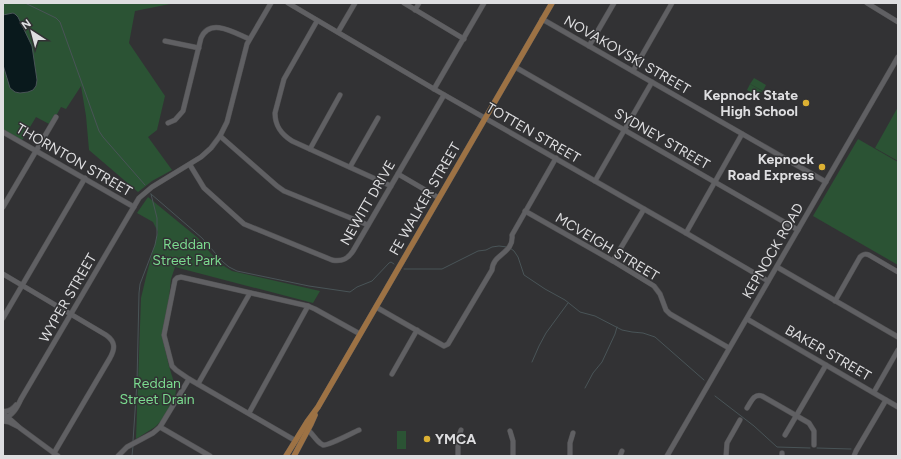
<svg xmlns="http://www.w3.org/2000/svg" width="901" height="459" viewBox="0 0 901 459" font-family="Figtree,sans-serif">
<style>
.green{fill:#2b5334}
.water{fill:#09191c;stroke:#495457}
.lines{fill:none;stroke-linecap:round;stroke-linejoin:round}
.stream{stroke:#495457;stroke-width:1}
.minor-casing{stroke:#515153;stroke-width:5.5}
.major-casing{stroke:#515153;stroke-width:6}
.minor{stroke:#606063;stroke-width:4.5}
.major{stroke:#9d7244;stroke-width:5.5}
.poi-dot{fill:#ddb133;stroke:#323234;stroke-width:1.5}
.labels{text-anchor:middle;dominant-baseline:central;stroke-width:3;stroke-linejoin:round;paint-order:stroke}
.street-label{font-size:14px;fill:#dedee0;stroke:#323234}
.poi-label{font-size:14px;font-weight:bold;fill:#dedee0;stroke:#323234;text-anchor:end}
.park-label{font-size:14px;fill:#7bdb8f;stroke:#323234}
</style>
<rect width="100%" height="100%" fill="#323234"/>
<g class="green">
<polygon points="3,3 175,3 135,11 129,43 165,96 157,130 148,137 172,170 152,181 138,192 89,150 86,116 81,86 66,109 61,107 51,125 36,117 21,142 3,132"/>
<polygon points="754,78 766,85 763,91 750,84"/>
<polygon points="750,84 762,91 759,97 747,90"/>
<polygon points="898,107 898,161 875,148"/>
<polygon points="858,139 898,162 898,265 813,216"/>
<polygon points="148,197 198,238 219,263 232,271 320,291 313,303 175,267 171,279 169,298 162,336 169,366 176,389 175,398 162,420 155,427 136,439 141,298 147,273 158,232 153,222 137,213"/>
<rect x="397" y="431" width="9" height="18"/>
</g>
<polygon class="water" points="13,13 15,14 18,17 32,46 37,80 36,86 33,90 28,92 20,93 15,92 10,88 3,65 3,15"/>
<g class="lines">
<g class="stream">
<polyline points="25,3 56,18 60,22 99,131 103,137 145,185"/>
<polyline points="151,194 202,238 223,262 229,267 237,271 309,286 350,292 357,287 372,281 389,263 391,262 394,264"/>
<polyline points="510,248 514,251 518,257 524,275 545,289 565,300 580,312 595,316 622,330 632,332 643,333 655,337 704,380"/>
<polyline points="404,269 442,269 478,251 486,250 492,247 499,246 507,247"/>
<polyline points="532,362 539,346 546,333 568,303"/>
<polyline points="585,388 593,373 602,362 615,334 617,327"/>
<polyline points="715,396 754,426 777,447 810,448"/>
<polyline points="133,441 137,382 139,293 140,284 155,245 157,235 157,218 151,194"/>
<polyline points="817,448 851,449"/>
<polyline points="132,456 133,446"/>
</g>
<g class="minor-casing">
<g id="minor">
<polyline points="288,3 434,89 686,233 768,281"/>
<polyline points="404,3 464,39"/>
<polyline points="867,3 898,22"/>
<polyline points="415,10 419,3"/>
<polyline points="542,19 826,182"/>
<path d="M317,21L284,79L275,113C275,126 281,134 292,141L391,186"/>
<polyline points="338,32 355,3"/>
<polyline points="165,41 199,48"/>
<polyline points="589,46 614,3"/>
<polyline points="515,67 798,230"/>
<polyline points="633,71 672,3"/>
<polyline points="434,89 484,3"/>
<path d="M168,123L175,120L183,111L201,38C210,17 235,33 249,39"/>
<polyline points="3,132 134,207"/>
<polyline points="220,136 277,186 284,191 368,225"/>
<polyline points="310,149 340,95"/>
<path d="M190,165L204,188L244,224L332,260C342,262 348,259 353,251L444,95"/>
<polyline points="350,167 378,118"/>
<polyline points="398,174 439,198"/>
<polyline points="595,181 652,82"/>
<polyline points="3,207 56,117"/>
<polyline points="525,211 613,261 654,286 660,294 666,310 670,314 729,348"/>
<polyline points="686,233 742,134"/>
<polyline points="613,261 644,209"/>
<polyline points="777,267 898,337"/>
<path d="M3,274L106,335C116,342 115,349 110,358L54,453"/>
<path d="M835,301L860,257C863,254 865,253 869,255L898,272"/>
<path d="M376,307L444,346L448,344L492,270C493,253 514,254 512,235L556,158"/>
<polyline points="3,318 85,178"/>
<polyline points="747,319 898,407"/>
<polyline points="392,374 417,330"/>
<polyline points="198,384 250,293"/>
<polyline points="874,392 898,350"/>
<path d="M747,408C751,402 754,393 762,396L809,423L814,431V445"/>
<path d="M3,411C8,412 13,409 16,405"/>
<polyline points="3,413 20,428 58,456"/>
<polyline points="249,413 308,306"/>
<path d="M3,420C13,414 16,410 21,399L139,198L152,187L201,157L211,148L220,136L227,122L247,44L271,3"/>
<polyline points="3,421 9,422 17,426"/>
<polyline points="160,427 210,456"/>
<path d="M307,429C312,433 315,439 320,443C321,444 322,444 323,445C328,446 352,433 359,430"/>
<polyline points="510,431 513,441 513,456"/>
<polyline points="785,435 826,365"/>
<polyline points="296,441 189,379 176,370 172,366 164,335 175,280 177,278 181,277 308,306 315,309 360,334"/>
<polyline points="118,456 127,447 153,433 160,427 189,379"/>
<polyline points="458,456 458,439 461,430"/>
<polyline points="570,456 570,443 573,433"/>
<polyline points="620,456 622,451"/>
<polyline points="667,456 898,57"/>
<polyline points="726,456 727,443 740,420"/>
<polyline points="782,456 782,453"/>
<polyline points="854,456 856,451 886,400"/>
</g>
</g>
<g class="major-casing">
<g id="major">
<polyline points="286,456 307,422 318,407 552,3"/>
<polyline points="294,456 311,424 315,415"/>
</g>
</g>
<use href="#minor" class="minor"/>
<use href="#major" class="major"/>
</g>
<g class="poi-dot">
<circle cx="806" cy="103" r="4"/>
<circle cx="822" cy="167" r="4"/>
<circle cx="427" cy="439" r="4"/>
</g>
<g class="labels">
<g class="street-label">
<text transform="translate(627 55) rotate(30)">NOVAKOVSKI STREET</text>
<text transform="translate(533 133) rotate(30)">TOTTEN STREET</text>
<text transform="translate(662 139) rotate(30)">SYDNEY STREET</text>
<text transform="translate(74 160) rotate(30)">THORNTON STREET</text>
<text transform="translate(425 199) rotate(-60)">FE WALKER STREET</text>
<text transform="translate(368 203) rotate(-60)">NEWITT DRIVE</text>
<text transform="translate(607 247) rotate(31)">MCVEIGH STREET</text>
<text transform="translate(773 251) rotate(-60)">KEPNOCK ROAD</text>
<text transform="translate(68 298) rotate(-60)">WYPER STREET</text>
<text transform="translate(828 353) rotate(30)">BAKER STREET</text>
</g>
<g class="poi-label">
<text x="798" y="95">Kepnock State<tspan x="798" dy="16">High School</tspan></text>
<text x="814" y="159">Kepnock<tspan x="814" dy="16">Road Express</tspan></text>
<text x="435" y="439" text-anchor="start">YMCA</text>
</g>
<g class="park-label">
<text x="187" y="244">Reddan<tspan x="187" dy="16">Street Park</tspan></text>
<text x="157" y="383">Reddan<tspan x="157" dy="16">Street Drain</tspan></text>
</g>
</g>
<rect width="901" height="459" fill="none" stroke="#dedee0" stroke-width="8"/>
<g transform="translate(32 32) rotate(324)" stroke="#323234" stroke-width="3" paint-order="stroke">
<path d="M0-3L7 15L0 10L-7 15Z" fill="#dedee0"/>
<text y="-6" font-size="11" font-weight="bold" text-anchor="middle" fill="#dedee0">N</text>
</g>
</svg>
